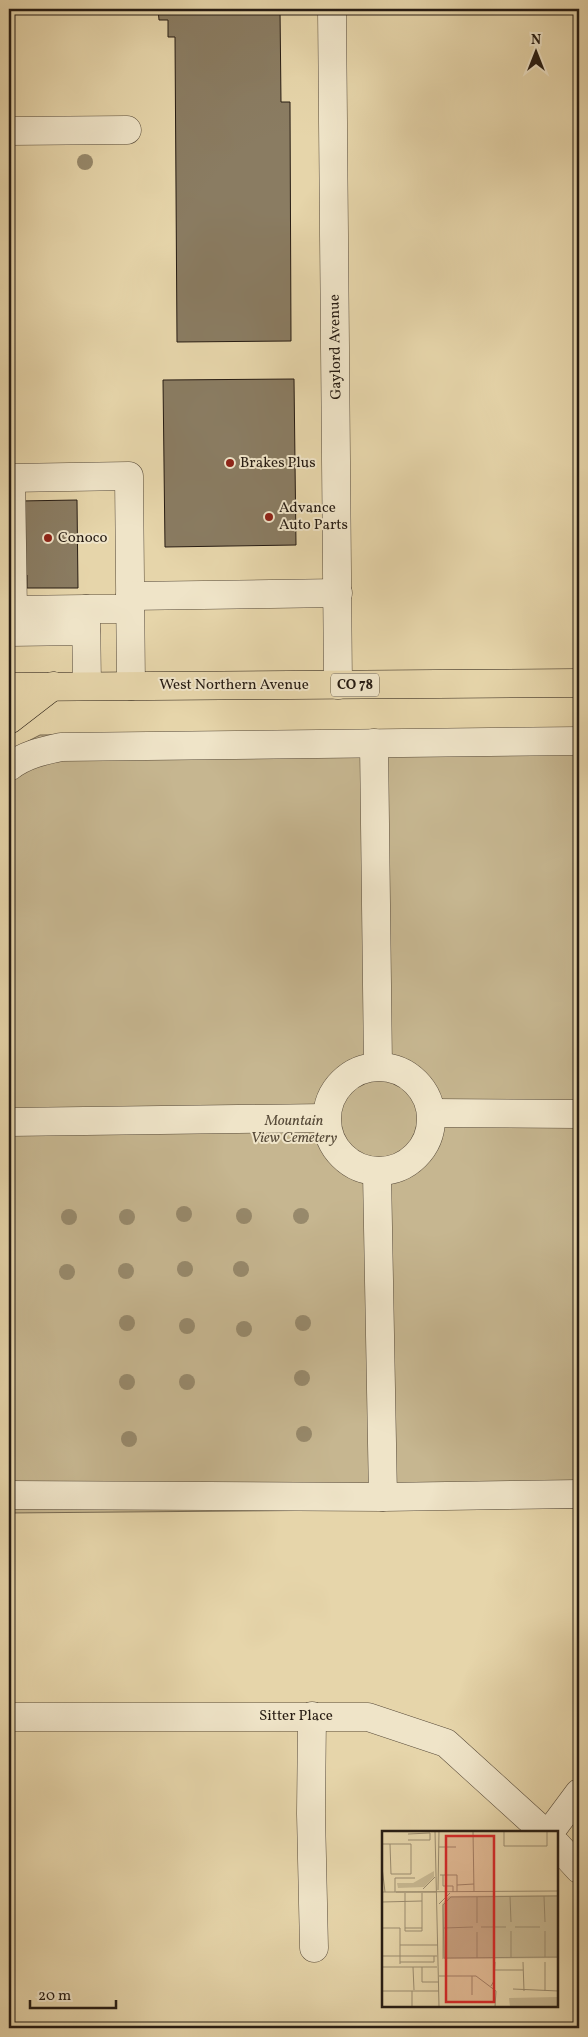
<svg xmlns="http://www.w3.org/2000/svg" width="588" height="2037" viewBox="0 0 588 2037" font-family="Vollkorn,serif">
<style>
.green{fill:#c6b690;stroke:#766952}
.building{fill:#8a7c62;stroke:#271c13}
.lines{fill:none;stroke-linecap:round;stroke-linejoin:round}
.minor-casing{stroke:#574a39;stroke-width:29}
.major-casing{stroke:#271c13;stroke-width:29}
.minor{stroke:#efe4c8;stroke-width:28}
.major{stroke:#e6d5aa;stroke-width:28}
.tree{fill:#97896b}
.poi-dot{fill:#8f2418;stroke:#efe4c8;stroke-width:2}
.labels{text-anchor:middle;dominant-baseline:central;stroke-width:4;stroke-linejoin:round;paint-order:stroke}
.shield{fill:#efe4c8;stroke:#635849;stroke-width:1}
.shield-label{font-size:14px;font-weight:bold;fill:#271c13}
.street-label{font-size:15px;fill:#271c13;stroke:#efe4c8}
.poi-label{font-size:15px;fill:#271c13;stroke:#efe4c8;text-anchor:start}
.park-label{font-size:15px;font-style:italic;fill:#574a38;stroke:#efe4c8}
.inset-road{fill:none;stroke:#9a8b6e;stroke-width:1}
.view{fill:#d62828;fill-opacity:0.15;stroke:#d62828;stroke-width:2.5}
.inset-edge{fill:none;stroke:#271c13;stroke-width:2.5}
</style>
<rect width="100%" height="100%" fill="#e6d5aa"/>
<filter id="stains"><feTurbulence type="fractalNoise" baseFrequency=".004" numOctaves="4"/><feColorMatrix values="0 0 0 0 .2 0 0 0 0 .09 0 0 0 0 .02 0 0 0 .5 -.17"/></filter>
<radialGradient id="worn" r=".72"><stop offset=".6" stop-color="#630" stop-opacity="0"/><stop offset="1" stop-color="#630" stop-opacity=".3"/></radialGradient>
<polygon class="green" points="579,730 579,1508 9,1513 9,751 40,735"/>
<g class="building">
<polygon points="158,9 280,9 281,102 290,102 291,341 177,342 175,37 168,37 168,20 159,20"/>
<polygon points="294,379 296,545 165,547 163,380"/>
<polygon points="77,500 78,588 27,588 27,575 20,575 19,501"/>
</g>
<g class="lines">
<g class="minor-casing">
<g id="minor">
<polyline points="332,9 338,685"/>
<polyline points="9,131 127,130"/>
<polyline points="9,478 129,476 131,686"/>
<polyline points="11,478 13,610"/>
<polyline points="130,596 338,593"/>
<polyline points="86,609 130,609"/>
<polyline points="9,610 86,609 87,686"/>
<polyline points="9,632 86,631"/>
<polyline points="374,743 378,1066"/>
<path d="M9,767C24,755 42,751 61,747L579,741"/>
<circle cx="379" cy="1119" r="52"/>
<polyline points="431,1113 579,1114"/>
<polyline points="9,1122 325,1118"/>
<polyline points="377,1173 383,1497"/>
<polyline points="9,1495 383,1497 579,1494"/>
<polyline points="312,1716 311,1814 314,1948"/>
<polyline points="9,1717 368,1717 446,1743 544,1832"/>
<polyline points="550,1832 579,1793"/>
<polyline points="557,1845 579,1869"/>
</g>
</g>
<g class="major-casing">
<g id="major">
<polyline points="9,687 579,683"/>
<polyline points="9,720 53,686"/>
</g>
</g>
<use href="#minor" class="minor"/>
<use href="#major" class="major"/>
</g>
<g class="tree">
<circle cx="85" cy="162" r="8"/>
<circle cx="184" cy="1214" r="8"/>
<circle cx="244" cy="1216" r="8"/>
<circle cx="301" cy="1216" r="8"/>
<circle cx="69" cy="1217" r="8"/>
<circle cx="127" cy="1217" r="8"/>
<circle cx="185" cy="1269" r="8"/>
<circle cx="241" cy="1269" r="8"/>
<circle cx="126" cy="1271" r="8"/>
<circle cx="67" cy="1272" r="8"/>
<circle cx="127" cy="1323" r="8"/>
<circle cx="303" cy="1323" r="8"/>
<circle cx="187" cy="1326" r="8"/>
<circle cx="244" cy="1329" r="8"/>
<circle cx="302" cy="1378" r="8"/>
<circle cx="127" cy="1382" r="8"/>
<circle cx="187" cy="1382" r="8"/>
<circle cx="304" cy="1434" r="8"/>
<circle cx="129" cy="1439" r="8"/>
</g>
<g class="poi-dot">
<circle cx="230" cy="463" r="5"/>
<circle cx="269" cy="517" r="5"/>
<circle cx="48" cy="538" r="5"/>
</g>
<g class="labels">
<rect class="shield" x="331" y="673.5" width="48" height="23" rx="4"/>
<g class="shield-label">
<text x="355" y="685">CO 78</text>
</g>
<g class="street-label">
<text transform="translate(336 347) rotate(-91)">Gaylord Avenue</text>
<text x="234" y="685">West Northern Avenue</text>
<text x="296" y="1716">Sitter Place</text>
</g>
<g class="poi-label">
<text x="240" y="463">Brakes Plus</text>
<text x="279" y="508">Advance<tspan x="279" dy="17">Auto Parts</tspan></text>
<text x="58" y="538">Conoco</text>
</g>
<g class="park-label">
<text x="294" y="1121">Mountain<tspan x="294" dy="17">View Cemetery</tspan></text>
</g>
</g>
<g transform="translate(382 1831)">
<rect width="176" height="176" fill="#e6d5aa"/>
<path d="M52,17V46L42,56L16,57L15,52H31L52,40ZM176,64V127L60,128V73L67,65ZM176,166V176H128L127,167Z" fill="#c6b690"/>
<path class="inset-road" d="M53,0L57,176M63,0H87M91,0L92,61M122,0V15H165V0M26,3L48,2V9H26M0,13H29V43H9L8,13M57,16H74M0,36L3,61M58,44H75V61M61,44V55H71V61M75,54L92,53M41,58L53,46M56,59L57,0M0,61H54M13,61V47H33M14,61L177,60M23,62V100H40V62M128,65L129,91M162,65L163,91M177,65L69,66L61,74L62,127L177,126M95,66V92M0,71L40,70M57,73L68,62M99,96H124M133,96H158M0,97H18V114H56M23,97H40M62,97L91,96M129,100V126M163,100V126M95,101V127M0,125H55M18,131H52V125M141,131L142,160M163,131V160M18,133V114M0,136H55M31,136L32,159M40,136V151H57M113,139H141M57,145H94L114,160M90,145V164M109,155L112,150L113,131M131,158L177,160M0,160H57M30,160V176M113,176L114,160"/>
<path class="view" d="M64,5H112V171H64Z"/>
<rect width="176" height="176" class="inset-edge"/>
</g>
<rect width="588" height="2037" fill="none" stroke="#e6d5aa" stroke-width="30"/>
<rect x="10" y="10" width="568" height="2017" fill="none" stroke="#271c13" stroke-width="2.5"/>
<rect x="15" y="15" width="558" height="2007" fill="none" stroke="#271c13"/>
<g transform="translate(536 52)" stroke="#efe4c8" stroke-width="4" paint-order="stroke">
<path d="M0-4L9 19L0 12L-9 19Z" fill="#271c13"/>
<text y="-8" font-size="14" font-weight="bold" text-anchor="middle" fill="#271c13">N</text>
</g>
<path d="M30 2000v8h86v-8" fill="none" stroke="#271c13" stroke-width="2.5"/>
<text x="38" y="2000" font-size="15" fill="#271c13" stroke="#efe4c8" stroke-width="4" paint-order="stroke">20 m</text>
<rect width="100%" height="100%" filter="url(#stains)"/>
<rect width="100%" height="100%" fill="url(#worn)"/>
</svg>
